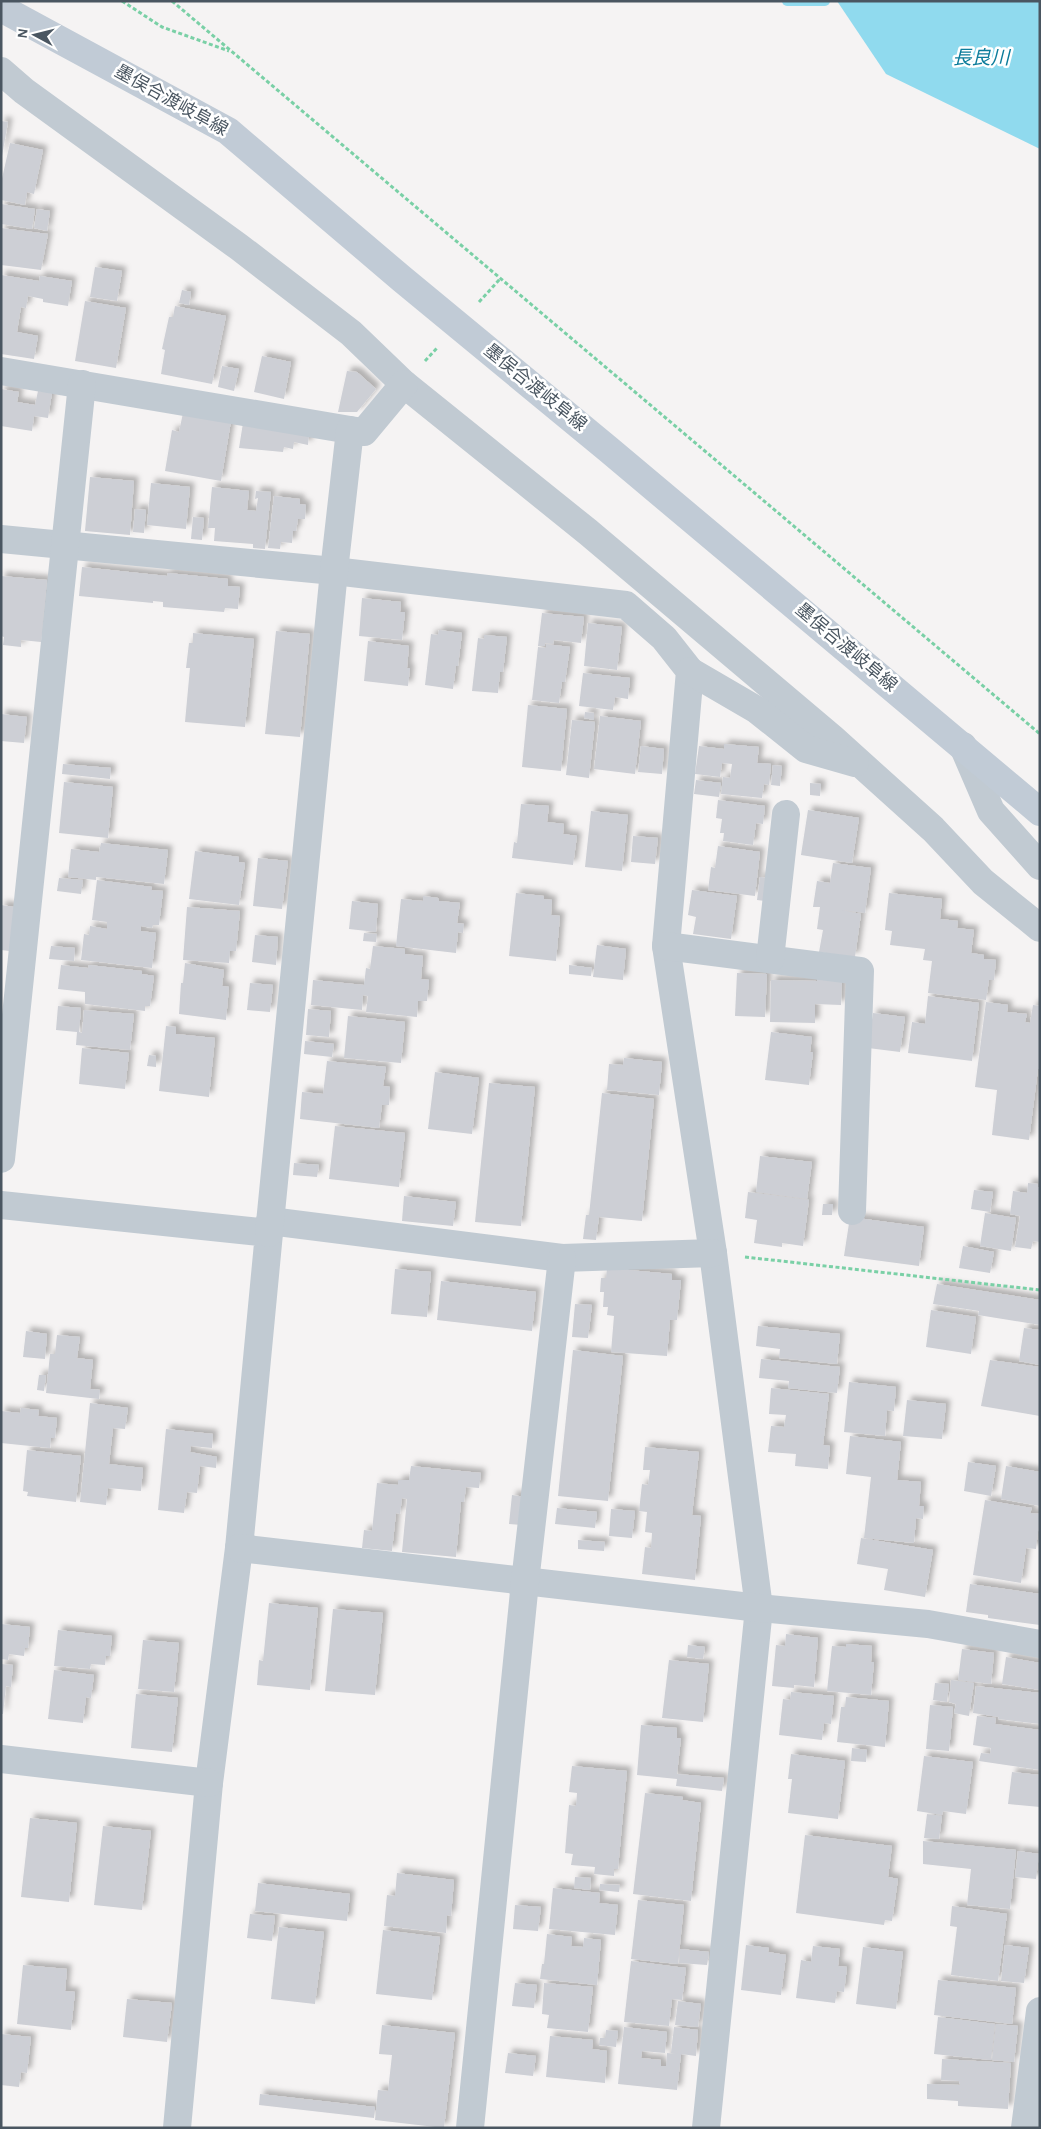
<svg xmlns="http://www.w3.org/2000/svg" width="1041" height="2129" viewBox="0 0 1041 2129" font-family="'Alegreya Sans','Noto Sans JP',sans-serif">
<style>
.water{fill:#90daee}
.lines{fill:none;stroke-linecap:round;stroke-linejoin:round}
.stream{stroke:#90daee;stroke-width:10}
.building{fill:#cdcfd5;filter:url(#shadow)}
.path{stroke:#7ad0a6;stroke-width:3;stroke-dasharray:4 2.5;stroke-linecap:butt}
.minor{stroke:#c1cad2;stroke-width:28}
.tertiary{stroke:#c1cad2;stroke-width:28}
.secondary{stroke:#c1cbd6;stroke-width:28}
.labels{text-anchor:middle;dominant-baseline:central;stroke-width:5;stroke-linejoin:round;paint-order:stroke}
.street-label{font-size:18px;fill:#4a5661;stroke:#fff}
.water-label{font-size:19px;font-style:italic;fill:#0c7c9b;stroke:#fff}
</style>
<defs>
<filter id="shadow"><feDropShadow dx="4.5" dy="-4.5" stdDeviation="2.5" flood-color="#0004"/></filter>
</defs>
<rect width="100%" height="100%" fill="#f5f3f3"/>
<polygon class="water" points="837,1 1040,1 1040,149 886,74"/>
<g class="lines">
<polyline class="stream" points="787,1 825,1"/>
</g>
<g class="building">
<polygon points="1,121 8,122 2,156 1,156"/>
<polygon points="10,143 43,150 34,194 27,192 25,205 1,200 1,183"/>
<polygon points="1,204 35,209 32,229 1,224"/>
<polygon points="37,209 50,211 47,231 34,228"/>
<polygon points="1,228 48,234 41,270 1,265"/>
<polygon points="95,267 122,271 117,301 90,297"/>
<polygon points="1,275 39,281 40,276 72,281 68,306 43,302 43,299 28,296 26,308 21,307 17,332 38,336 34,359 1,354"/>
<polygon points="182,290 191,292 189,305 179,303"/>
<polygon points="85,301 126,308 116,368 75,361"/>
<polygon points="175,306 226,316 212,384 161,374 165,350 162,349 169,317 173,317"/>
<polygon points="262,356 291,362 284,399 254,392"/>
<polygon points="222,366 239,369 234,391 218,387"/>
<polygon points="347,371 357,372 376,389 357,412 338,412"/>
<polygon points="1,389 19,392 17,402 35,405 38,391 52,393 48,418 34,416 32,431 1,426"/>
<polygon points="183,413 231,421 221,481 165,471 172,430 179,432"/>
<polygon points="243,423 309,434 308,445 294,442 293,449 284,447 283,452 239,448"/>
<polygon points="90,477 134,481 130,535 85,531"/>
<polygon points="151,483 190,487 186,529 147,525"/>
<polygon points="212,487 249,491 247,510 256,511 258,498 255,499 256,491 271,492 265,549 253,548 253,544 214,541 215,528 208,528"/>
<polygon points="274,496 300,499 300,504 306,505 305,519 298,519 296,531 293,531 292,543 281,542 280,549 268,548"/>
<polygon points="135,509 146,510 144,533 133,532"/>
<polygon points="193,517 204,518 202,540 191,539"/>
<polygon points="82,567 167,576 168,573 228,579 228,586 240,587 238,609 225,608 224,612 163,607 163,602 153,601 153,603 79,596"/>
<polygon points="1,576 47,580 41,642 21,640 21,647 3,645 4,637 1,636"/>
<polygon points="362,598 401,602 400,612 405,612 402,640 359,636"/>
<polygon points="542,613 584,617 581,643 554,640 553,644 545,643 545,646 538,646"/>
<polygon points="588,623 622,627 617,670 584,666"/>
<polygon points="439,630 462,633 458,666 456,666 453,689 425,685 431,634 438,635"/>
<polygon points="276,631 310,634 300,737 265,734"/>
<polygon points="193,633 254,639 245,727 185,722 190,668 186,668 189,643 193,643"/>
<polygon points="484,635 507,637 503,672 500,672 498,693 472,691 478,638 484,639"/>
<polygon points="368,641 409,646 407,668 410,668 408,686 364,681"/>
<polygon points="546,644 570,647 565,682 562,682 559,703 532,700 538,647 546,648"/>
<polygon points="583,673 630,678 628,699 615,697 613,710 579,706"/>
<polygon points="528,705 567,709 561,771 522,767"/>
<polygon points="585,712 594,713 594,720 584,718"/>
<polygon points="1,714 27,717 24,743 1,741"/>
<polygon points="600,716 641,721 635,774 594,769"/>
<polygon points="572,720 595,722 589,778 566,775"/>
<polygon points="724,744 759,747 757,763 771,764 769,785 764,784 762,798 721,794 723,777 730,778 732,764 722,763 720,777 695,774 699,746 724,749"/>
<polygon points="641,746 664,749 662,774 638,772"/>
<polygon points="63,764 111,768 110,779 62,774"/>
<polygon points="773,765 782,766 780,786 771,785"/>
<polygon points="696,780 721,783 719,797 694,794"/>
<polygon points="64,782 113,787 108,838 59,833"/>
<polygon points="810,783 821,784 820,796 810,795"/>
<polygon points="718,800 765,806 763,824 756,823 753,845 723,841 724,833 720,833 722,819 716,818"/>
<polygon points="521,804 549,806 547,822 564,824 563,834 577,836 573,865 512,858 514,842 517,843"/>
<polygon points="808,810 859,818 852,863 801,855"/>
<polygon points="591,811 628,815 622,871 585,867"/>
<polygon points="633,836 658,838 655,864 631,862"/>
<polygon points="101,843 168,850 164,884 96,877 96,880 68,877 71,849 99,852"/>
<polygon points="718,846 760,852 755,896 708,890 711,867 715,868"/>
<polygon points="195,851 239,857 239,862 245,863 239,905 189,899"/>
<polygon points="258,858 288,861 282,909 253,906"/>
<polygon points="833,863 871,868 865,913 842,910 861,914 855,957 819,952 823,930 817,929 820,907 813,907 817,881 830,883"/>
<polygon points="760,877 769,878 765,901 757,900"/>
<polygon points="59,878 83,880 81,894 57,891"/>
<polygon points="97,880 152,887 151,890 163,891 159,925 153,925 152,928 141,926 141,931 156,933 152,968 81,960 84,934 89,935 90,926 107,929 107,922 92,920"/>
<polygon points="692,890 737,896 731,939 693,934 696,917 688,915"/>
<polygon points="516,893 544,896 544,899 552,900 551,915 560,916 556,961 509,956"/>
<polygon points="889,893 942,899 940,919 958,921 957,928 974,930 971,953 984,955 984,959 996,960 994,980 989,980 986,1000 928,993 932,961 923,960 925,949 890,945 892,931 885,930"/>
<polygon points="423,896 438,898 439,901 460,903 457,923 464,924 463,933 458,932 456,953 396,946 401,899 423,901"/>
<polygon points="352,901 378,904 376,932 349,929"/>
<polygon points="1,905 14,907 10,951 1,950"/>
<polygon points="187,907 240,911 236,951 230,951 229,963 183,960"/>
<polygon points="364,933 377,934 376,942 363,941"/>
<polygon points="255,935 278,937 276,965 252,962"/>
<polygon points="597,945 626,949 623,980 593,977"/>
<polygon points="51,946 75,948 74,961 49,959"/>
<polygon points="373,946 405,949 405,954 423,956 421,979 429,980 427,1001 418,1001 417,1017 366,1012 368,996 363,995 362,1010 311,1005 313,980 364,985 366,968 370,969"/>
<polygon points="185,963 224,970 222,986 229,987 226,1020 179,1014 181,983 183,983"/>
<polygon points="61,965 88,968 89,965 142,971 142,974 154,976 150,1006 145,1006 145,1011 85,1004 85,992 58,989"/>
<polygon points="569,965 592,968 591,976 569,974"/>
<polygon points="737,973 767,974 765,1017 735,1016"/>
<polygon points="817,979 842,980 841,1005 815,1004 815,1023 770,1022 771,980 817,981"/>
<polygon points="250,983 273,985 270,1012 247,1010"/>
<polygon points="928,996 979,1003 972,1061 908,1053 912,1022 925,1024"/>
<polygon points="986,1002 1008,1005 1007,1012 1027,1014 1025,1022 1030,1023 1033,1005 1040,1006 1040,1069 1038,1069 1029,1140 992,1135 997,1090 975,1087"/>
<polygon points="58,1006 81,1008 79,1032 82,1033 84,1010 134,1014 130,1050 76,1045 77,1032 56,1030"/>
<polygon points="308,1009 331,1011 329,1037 306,1035"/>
<polygon points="873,1013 905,1017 900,1052 868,1048"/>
<polygon points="348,1016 405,1022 401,1063 344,1058"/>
<polygon points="166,1026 176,1027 176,1034 215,1038 209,1097 159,1091"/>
<polygon points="771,1032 812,1037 810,1052 813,1052 809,1085 765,1080"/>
<polygon points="305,1041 334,1044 332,1057 304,1054"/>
<polygon points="82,1048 129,1053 125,1089 79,1084"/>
<polygon points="149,1055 156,1056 156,1067 147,1066"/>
<polygon points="624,1058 662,1062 659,1095 607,1090 609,1064 623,1065"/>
<polygon points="327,1061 386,1067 383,1086 390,1087 389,1105 382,1105 379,1128 300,1119 302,1092 323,1094"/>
<polygon points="435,1072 479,1078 472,1134 428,1129"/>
<polygon points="489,1083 535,1087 521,1226 475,1222"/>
<polygon points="602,1093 654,1099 642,1221 599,1217 596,1240 583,1239 586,1215 589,1215"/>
<polygon points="335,1126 405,1133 399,1187 329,1179"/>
<polygon points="760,1156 812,1162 807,1199 756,1192"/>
<polygon points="294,1163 319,1165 317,1177 293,1175"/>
<polygon points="1028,1183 1038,1184 1038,1187 1040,1187 1040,1242 1033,1241 1031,1249 1015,1247 1020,1216 1010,1214 1013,1191 1027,1193"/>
<polygon points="974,1190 993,1192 990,1212 971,1209"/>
<polygon points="748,1192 809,1200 803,1246 782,1243 782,1247 754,1243 757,1220 745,1218"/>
<polygon points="404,1196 456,1202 453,1226 402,1221"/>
<polygon points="823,1204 833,1204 832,1215 822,1215"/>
<polygon points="985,1213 1016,1218 1011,1251 980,1246"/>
<polygon points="850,1217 924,1227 919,1266 844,1256"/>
<polygon points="963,1246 994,1252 990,1273 959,1268"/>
<polygon points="607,1268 672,1274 672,1280 681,1280 677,1320 670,1320 667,1356 611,1352 614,1316 607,1315 608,1307 603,1307 604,1292 600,1292 601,1278 606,1278"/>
<polygon points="395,1269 431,1272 427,1317 391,1314"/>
<polygon points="441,1281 536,1292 532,1331 437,1320"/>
<polygon points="937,1284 1040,1300 1040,1325 978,1315 979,1311 933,1304"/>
<polygon points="575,1304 592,1305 588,1338 572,1337"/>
<polygon points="931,1310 976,1317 971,1354 926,1347"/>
<polygon points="758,1326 840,1334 837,1364 779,1358 780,1349 756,1346"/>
<polygon points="1024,1328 1040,1330 1040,1365 1019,1361"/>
<polygon points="26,1331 47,1334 45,1359 23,1357"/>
<polygon points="57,1335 80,1337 77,1358 93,1360 90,1389 100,1390 99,1399 46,1393 50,1354 55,1354"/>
<polygon points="573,1350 623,1356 608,1501 558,1496"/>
<polygon points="761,1359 840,1367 837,1393 788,1388 789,1381 759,1378"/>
<polygon points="990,1360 1040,1367 1040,1416 981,1406"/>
<polygon points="39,1375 46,1375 44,1391 37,1390"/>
<polygon points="849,1382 896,1387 894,1411 887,1410 885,1436 844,1432"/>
<polygon points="771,1388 829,1394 823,1445 830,1446 828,1469 795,1466 796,1454 768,1452 771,1426 784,1427 786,1415 769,1414"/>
<polygon points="907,1400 946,1404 942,1439 903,1436"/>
<polygon points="90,1403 128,1408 125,1429 113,1428 109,1464 143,1468 141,1491 108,1488 106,1505 80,1502"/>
<polygon points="21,1408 39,1410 38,1416 57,1418 55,1438 51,1438 50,1448 1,1443 1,1411 20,1413"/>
<polygon points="166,1429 213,1434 212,1448 191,1446 190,1452 217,1457 216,1468 200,1466 197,1493 187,1492 184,1513 158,1510"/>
<polygon points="850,1436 901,1442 897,1480 921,1482 919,1506 924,1506 923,1519 916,1518 914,1543 864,1538 871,1477 846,1474"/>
<polygon points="645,1447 699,1452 692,1515 701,1516 695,1580 642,1574 645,1547 651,1548 652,1533 645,1532 647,1512 639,1511 642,1484 648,1485 650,1470 643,1470"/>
<polygon points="27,1450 81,1456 76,1502 27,1496 28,1492 23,1491"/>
<polygon points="968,1462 996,1466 991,1496 964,1491"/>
<polygon points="411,1466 481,1473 479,1488 466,1487 464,1502 461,1502 456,1557 402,1552 407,1499 402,1498 400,1514 396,1513 392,1551 362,1548 364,1530 372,1531 377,1483 398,1485 398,1480 409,1480"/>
<polygon points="1006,1466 1040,1472 1040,1506 1001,1499"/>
<polygon points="512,1495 525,1497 522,1525 509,1524"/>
<polygon points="985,1500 1032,1508 1030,1513 1040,1514 1036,1549 1026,1548 1021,1583 973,1575"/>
<polygon points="557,1508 597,1512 595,1528 555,1524"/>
<polygon points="611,1509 635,1511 632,1538 609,1536"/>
<polygon points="861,1538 933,1550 925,1597 884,1590 888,1569 857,1564"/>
<polygon points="578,1540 605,1542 604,1551 578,1549"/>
<polygon points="970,1584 1040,1594 1040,1625 988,1618 988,1615 966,1612"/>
<polygon points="269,1603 318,1608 310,1690 257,1685 259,1660 263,1661"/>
<polygon points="333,1609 383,1613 375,1695 325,1691"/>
<polygon points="1,1624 30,1627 28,1648 25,1648 24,1656 9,1654 8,1660 1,1659"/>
<polygon points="58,1630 112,1636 110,1656 106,1656 105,1665 91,1664 90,1669 54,1666"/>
<polygon points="786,1634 818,1638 814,1687 794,1685 794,1688 772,1686 776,1645 785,1646"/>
<polygon points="143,1640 179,1643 174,1692 138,1689"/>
<polygon points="846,1644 872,1646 871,1662 874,1662 871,1695 827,1691 832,1646 846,1647"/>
<polygon points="688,1645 705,1647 703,1659 687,1657"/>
<polygon points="962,1649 994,1653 991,1684 958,1680"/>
<polygon points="1006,1657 1040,1663 1040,1690 1002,1684"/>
<polygon points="669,1660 709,1664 703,1722 662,1718"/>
<polygon points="1,1664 13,1665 11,1687 6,1686 3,1714 1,1714"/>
<polygon points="54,1670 94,1675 91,1698 86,1697 83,1723 48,1719"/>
<polygon points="951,1680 974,1683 969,1716 954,1713 956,1704 949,1702"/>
<polygon points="935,1683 949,1684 947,1702 933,1700"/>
<polygon points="976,1686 1040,1693 1040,1724 998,1719 999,1717 973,1713"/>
<polygon points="791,1692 834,1696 831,1724 824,1723 822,1740 779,1735 783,1699 790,1700"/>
<polygon points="136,1694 178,1698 172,1752 131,1748"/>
<polygon points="846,1697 889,1701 885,1747 837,1742 841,1707 845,1707"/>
<polygon points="930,1705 953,1707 949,1751 926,1749"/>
<polygon points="977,1716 996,1718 995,1724 1040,1730 1040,1770 979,1761 981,1753 990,1754 991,1748 973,1745"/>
<polygon points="641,1725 677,1728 677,1738 681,1738 677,1774 724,1778 722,1791 676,1786 677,1779 637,1775"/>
<polygon points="852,1748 867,1750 866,1762 851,1761"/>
<polygon points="791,1754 845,1761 838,1819 788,1813 792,1779 788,1779"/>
<polygon points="924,1756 973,1762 966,1814 943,1811 942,1815 917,1811"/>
<polygon points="572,1766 627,1771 618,1869 614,1869 614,1876 594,1874 595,1867 571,1865 573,1854 565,1853 569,1805 576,1806 577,1793 569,1792"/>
<polygon points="1012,1772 1040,1775 1040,1807 1008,1804"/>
<polygon points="645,1793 683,1797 682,1800 701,1803 691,1901 633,1894"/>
<polygon points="927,1814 942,1816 939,1839 924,1838"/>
<polygon points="30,1818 77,1823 69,1902 21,1897"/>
<polygon points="103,1826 151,1831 142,1910 94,1905"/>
<polygon points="805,1835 892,1846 888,1877 898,1879 892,1921 885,1920 884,1925 796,1913"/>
<polygon points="923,1841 1016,1850 1010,1909 967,1905 971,1869 923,1864"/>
<polygon points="1018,1851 1039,1854 1036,1879 1015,1877"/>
<polygon points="397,1873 454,1880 451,1916 447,1915 446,1933 384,1926 387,1895 395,1896"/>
<polygon points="575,1877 591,1878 590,1890 574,1888"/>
<polygon points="258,1883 350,1894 347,1921 255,1911"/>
<polygon points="600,1884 620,1885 619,1892 599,1890"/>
<polygon points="553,1888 600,1893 599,1903 618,1905 615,1935 549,1929"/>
<polygon points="638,1900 684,1905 678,1964 631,1959"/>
<polygon points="515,1905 541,1907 538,1931 513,1929"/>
<polygon points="952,1906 1007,1914 998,1981 951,1975 957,1927 950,1926"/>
<polygon points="250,1914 275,1916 272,1941 247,1938"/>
<polygon points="279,1927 324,1932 315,2004 271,1999"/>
<polygon points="383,1930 440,1937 432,2000 376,1994"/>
<polygon points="547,1934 572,1937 571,1946 583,1947 584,1938 601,1940 597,1985 540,1979 542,1964 544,1964"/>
<polygon points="746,1945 769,1948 768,1952 786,1955 781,1995 741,1990"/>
<polygon points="1005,1945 1029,1948 1024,1983 1001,1981"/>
<polygon points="813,1946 840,1949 838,1966 847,1967 844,1992 837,1991 835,2003 796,1998 801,1960 811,1962"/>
<polygon points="863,1947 903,1952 896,2009 856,2004"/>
<polygon points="680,1949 709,1952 707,1965 679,1963"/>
<polygon points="631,1961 686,1968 682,2000 672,1999 669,2026 624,2022"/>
<polygon points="23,1965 67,1969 65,1991 75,1992 71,2030 17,2024"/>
<polygon points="938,1980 1016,1988 1012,2024 934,2015"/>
<polygon points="515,1983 537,1985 534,2008 512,2006"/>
<polygon points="544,1983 593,1987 588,2032 547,2028 549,2015 542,2014"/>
<polygon points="127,1999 172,2003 167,2042 123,2037"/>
<polygon points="678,2001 701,2004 698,2027 675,2025"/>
<polygon points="938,2017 995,2024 991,2060 934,2054"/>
<polygon points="996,2024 1018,2026 1014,2062 992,2060"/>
<polygon points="382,2025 455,2033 444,2128 375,2120 378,2090 388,2091 392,2055 379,2054"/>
<polygon points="624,2027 667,2032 665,2053 642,2051 641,2058 661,2060 661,2066 666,2066 667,2053 677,2054 671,2053 674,2027 698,2030 696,2056 681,2054 677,2090 618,2084"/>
<polygon points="606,2030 618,2031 616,2047 599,2045 600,2038 605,2038"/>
<polygon points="1,2034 31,2037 27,2073 21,2072 19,2087 1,2085"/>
<polygon points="550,2036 593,2040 592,2049 607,2051 605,2083 546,2077"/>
<polygon points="508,2053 536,2056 533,2076 505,2073"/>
<polygon points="942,2059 1011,2063 1008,2109 958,2106 958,2101 927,2099 927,2084 960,2085 959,2081 941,2080"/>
<polygon points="260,2094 375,2107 374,2118 259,2105"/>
</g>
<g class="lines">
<g class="path">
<polyline points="122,1 162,27 229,51"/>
<polyline points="172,1 1040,734"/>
<polyline points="479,302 500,279"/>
<polyline points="425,361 437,348"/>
<polyline points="745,1257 1040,1290"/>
</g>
<g class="minor">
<polyline points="1,71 24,91 239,247 351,333 404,384 588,532 832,738 933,829 983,882 1040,928"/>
<polyline points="1,371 350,430"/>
<polyline points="1,539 334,571 626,605 664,638 690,671 666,946 713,1253 759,1608 706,2128"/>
<polyline points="690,671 757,710 806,749 855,763"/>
<polyline points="963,746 991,811 1040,866"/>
<polyline points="666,946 860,971 852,1211"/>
<polyline points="770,959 786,814"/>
<polyline points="1,1159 82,384"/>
<polyline points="1,1205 269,1233 239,1548 209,1783 177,2128"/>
<polyline points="270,1221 562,1258 713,1253"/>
<polyline points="269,1233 334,571 350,430 364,432 404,384"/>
<polyline points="239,1548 759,1608 928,1624 1040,1644"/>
<polyline points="1,1759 209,1783"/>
<polyline points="470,2128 525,1582 562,1258"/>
</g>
<polyline class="tertiary" points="1025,2128 1040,2011"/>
<polyline class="secondary" points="1,8 228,131 402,279 608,449 1040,812"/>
</g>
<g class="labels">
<g class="street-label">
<text transform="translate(171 101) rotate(29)">墨俣合渡岐阜線</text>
<text transform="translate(535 388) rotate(39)">墨俣合渡岐阜線</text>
<text transform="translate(846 648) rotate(40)">墨俣合渡岐阜線</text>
</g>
<g class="water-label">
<text x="981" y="58">長良川</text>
</g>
</g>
<rect width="1041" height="2129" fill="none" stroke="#4a5661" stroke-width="5"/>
<g transform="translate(35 35) rotate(277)" stroke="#ffffff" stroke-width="4" paint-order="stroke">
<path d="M0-4L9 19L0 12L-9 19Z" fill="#4a5661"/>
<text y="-8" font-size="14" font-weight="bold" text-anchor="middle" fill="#4a5661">N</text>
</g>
</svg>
